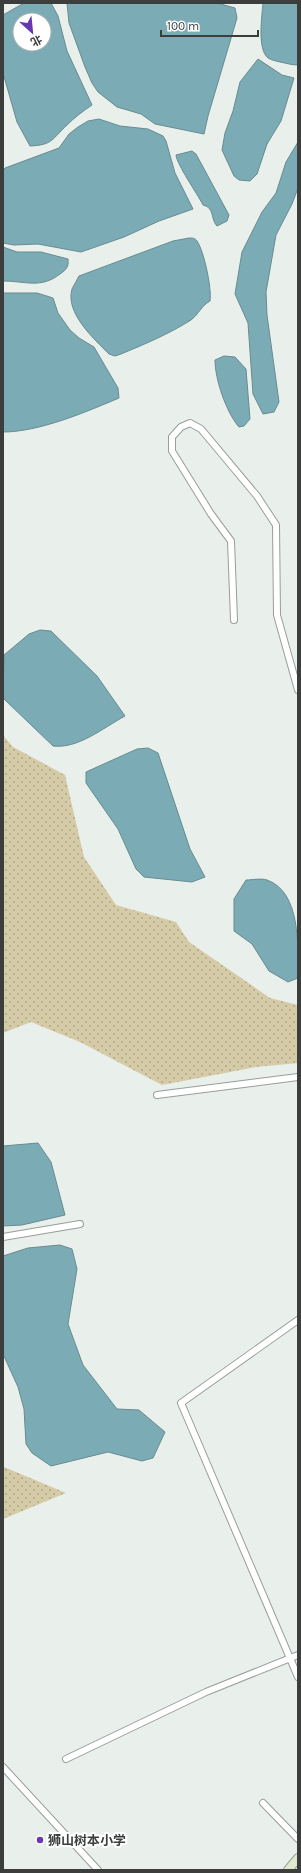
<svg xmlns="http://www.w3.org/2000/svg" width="301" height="1873" viewBox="0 0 301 1873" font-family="Karla,'Noto Sans SC',sans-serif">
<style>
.grass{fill:url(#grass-dots)}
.water{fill:#7bacb5;stroke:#688b91;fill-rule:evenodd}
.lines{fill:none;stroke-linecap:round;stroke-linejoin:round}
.street-casing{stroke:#989e9a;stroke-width:8}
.secondary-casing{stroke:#989e9a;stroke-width:10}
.street{stroke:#fff;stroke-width:6}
.secondary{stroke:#e0e9c9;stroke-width:8}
.poi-dot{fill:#6638b0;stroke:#fff;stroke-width:1.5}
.labels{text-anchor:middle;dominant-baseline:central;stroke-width:4;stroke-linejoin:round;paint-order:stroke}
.poi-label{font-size:13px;font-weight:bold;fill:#3b3e3c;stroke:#fff;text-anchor:start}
</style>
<defs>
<pattern id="grass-dots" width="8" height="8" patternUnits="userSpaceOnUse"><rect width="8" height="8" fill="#d5cba6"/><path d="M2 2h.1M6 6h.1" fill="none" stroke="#aea688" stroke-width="1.8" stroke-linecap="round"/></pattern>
</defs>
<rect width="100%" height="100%" fill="#e9efea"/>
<g class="grass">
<polygon points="3,735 13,747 65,775 84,857 116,905 176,922 189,942 270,998 298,1005 298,1063 256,1067 162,1085 80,1042 31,1022 3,1033"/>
<polygon points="3,1467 4,1467 66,1493 3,1519"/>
</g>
<g class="water">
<path d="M24,3H51L58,16L67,51L92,105C83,111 74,118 67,125C52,139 53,145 30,146L17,122L3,73V15ZM20,20H44V44H20Z"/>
<polygon points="67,3 217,3 235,8 237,18 208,116 204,134 155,124 141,114 117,107 98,92 92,83 85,67 69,23"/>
<path d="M263,3H298V65C291,65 286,63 280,62C276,61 271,60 268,58C257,49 262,16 263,3Z"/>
<polygon points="258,59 282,75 294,78 281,121 267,144 257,174 250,181 239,180 234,176 222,150 225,133 233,111 240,82"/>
<polygon points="99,119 120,126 148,129 163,136 166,141 175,173 193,209 159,221 124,237 81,252 38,244 14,245 3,243 3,171 5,168 59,148 69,134 78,127 88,121"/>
<polygon points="298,142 298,188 292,204 276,235 266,292 267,315 279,402 274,412 263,414 253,394 248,323 235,294 242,252 262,212 276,193 286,162"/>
<path d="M192,151L196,154L229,215L227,221L217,226C210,218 215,208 203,205C197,193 177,165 176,155Z"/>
<path d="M189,238C193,238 195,238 197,241C204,251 212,289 210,301C201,306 199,314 191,320C169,334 145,344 121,354L115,356L109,354C94,339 65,313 72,289C74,285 77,280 79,276L173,241Z"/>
<path d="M3,247L17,252H41L68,259C69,267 66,270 60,274C41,289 25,281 3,281Z"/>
<path d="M3,293H37L53,298L58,313L70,330L79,338L94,347L118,388L119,398C86,412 39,432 3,432Z"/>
<path d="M224,356L235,357L246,369L250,419L244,426L239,427C226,412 215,379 215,360Z"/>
<path d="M40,630L51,631L97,676L125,716C103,728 78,749 53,746L4,699L3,694L4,655L29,634Z"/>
<polygon points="148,748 158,753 190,849 205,877 192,882 144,877 136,869 118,829 86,783 86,772 137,749"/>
<path d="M246,880C252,880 261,878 267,880C301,892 298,946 298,978L288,982L269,971L252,944L234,931V899Z"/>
<polygon points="38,1143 51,1162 65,1215 22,1225 3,1226 3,1146"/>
<polygon points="60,1245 72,1249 77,1269 68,1324 83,1365 117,1409 139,1410 165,1432 153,1458 142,1461 108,1452 51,1466 32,1453 26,1444 24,1409 18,1387 3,1354 3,1256 28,1248"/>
</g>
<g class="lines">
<g class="street-casing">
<g id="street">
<polyline points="234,620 231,541 211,514 172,451 172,437 181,427 190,423 201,429 257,496 276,525 277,615 298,690"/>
<polyline points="157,1095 298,1077"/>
<polyline points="3,1237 80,1224"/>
<polyline points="298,1320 181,1403 298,1677"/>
<polyline points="66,1759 206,1692 298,1655"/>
<polyline points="3,1767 98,1870"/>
<polyline points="263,1803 298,1839"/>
</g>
</g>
<g class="secondary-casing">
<polyline id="secondary" points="288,1870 298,1858"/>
</g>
<use href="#street" class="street"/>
<use href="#secondary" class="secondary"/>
</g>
<circle class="poi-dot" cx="40" cy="1840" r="4"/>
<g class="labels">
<g class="poi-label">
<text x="48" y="1840">狮山树本小学</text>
</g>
</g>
<rect width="301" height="1873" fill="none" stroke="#3b3e3c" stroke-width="8"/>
<g transform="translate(32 32) rotate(153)"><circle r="19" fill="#ffffff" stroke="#b1b2b1"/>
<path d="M0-3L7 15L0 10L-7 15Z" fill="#6638b0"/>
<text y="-6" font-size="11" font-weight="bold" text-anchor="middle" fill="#3b3e3c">北</text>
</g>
<path d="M161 30v6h97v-6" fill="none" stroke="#3b3e3c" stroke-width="2"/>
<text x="167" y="30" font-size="12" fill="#3b3e3c" stroke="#ffffff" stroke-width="3" paint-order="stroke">100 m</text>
</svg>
